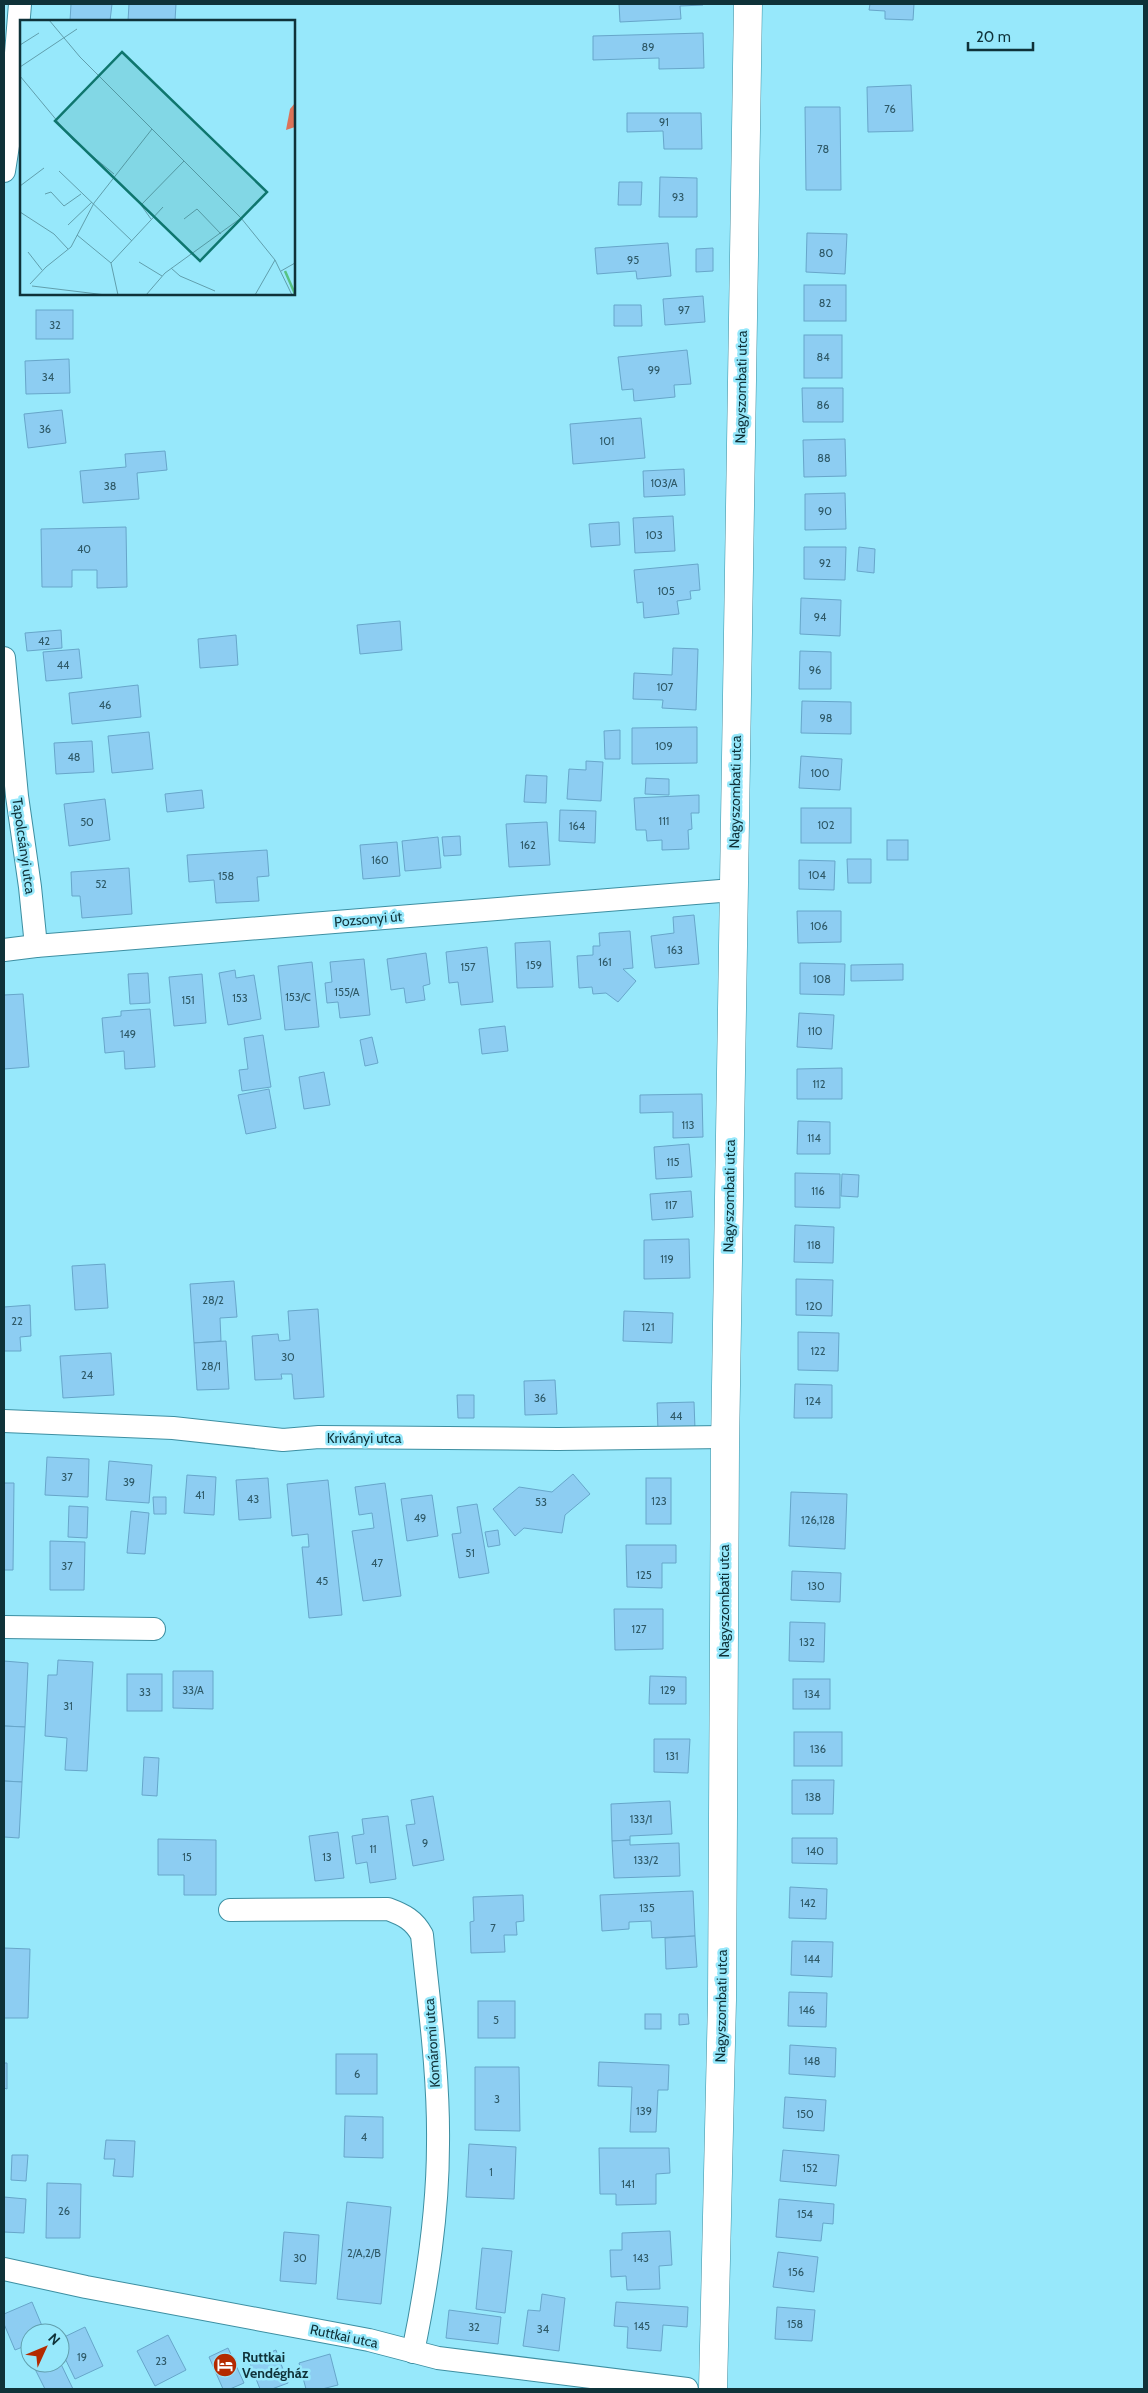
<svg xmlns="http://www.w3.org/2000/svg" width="1148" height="2393" viewBox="0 0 1148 2393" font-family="Cabin,sans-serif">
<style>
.building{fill:#8dcdf2;stroke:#67a6ca}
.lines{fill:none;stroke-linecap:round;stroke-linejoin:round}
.street-casing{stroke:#3d8fa2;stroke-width:24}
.secondary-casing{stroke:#3d8fa2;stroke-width:29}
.street{stroke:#fff;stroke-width:22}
.secondary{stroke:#fff;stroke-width:28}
.labels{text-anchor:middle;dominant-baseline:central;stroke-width:5;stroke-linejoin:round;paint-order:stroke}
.number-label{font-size:11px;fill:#2e5967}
.street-label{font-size:14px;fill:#0f3239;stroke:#97e8fb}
.poi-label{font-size:14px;font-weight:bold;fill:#0f3239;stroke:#97e8fb;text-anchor:start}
.inset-river{fill:none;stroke:#57c282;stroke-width:2.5}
.inset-road{fill:none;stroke:#619fad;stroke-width:1}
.view{fill:#0f766e;fill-opacity:0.15;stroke:#0f766e;stroke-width:2.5}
.inset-edge{fill:none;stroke:#0f3239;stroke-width:2.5}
</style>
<rect width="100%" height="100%" fill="#97e8fb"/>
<g class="building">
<polygon points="71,4 112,4 110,21 70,21"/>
<polygon points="129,4 176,4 175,21 128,21"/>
<polygon points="619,4 703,4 703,5 680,6 681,19 620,22"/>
<polygon points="870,4 914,4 913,20 885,19 885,11 869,10"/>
<polygon points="703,33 704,68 659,69 659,58 593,60 593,36"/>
<polygon points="911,85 913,131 868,132 867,87"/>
<polygon points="805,107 840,107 841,190 806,190"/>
<polygon points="627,113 701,113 702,149 664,149 663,131 627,132"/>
<polygon points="660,177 697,178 697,217 659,217"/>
<polygon points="619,182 642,182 641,205 618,205"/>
<polygon points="807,233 847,234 845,274 806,272"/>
<polygon points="668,243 671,276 637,279 636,271 597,274 595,248"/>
<polygon points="713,248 713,271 696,272 696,249"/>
<rect x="804" y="285" width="42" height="36"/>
<polygon points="703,296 705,322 665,325 663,299"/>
<polygon points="614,305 641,305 642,326 614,326"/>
<rect x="36" y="310" width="37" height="29"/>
<rect x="804" y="335" width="38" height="43"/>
<polygon points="687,350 691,384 674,385 675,397 634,401 633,389 622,390 618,357"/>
<polygon points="69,359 70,393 26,394 25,361"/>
<polygon points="802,388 843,388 843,422 803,422"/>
<polygon points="62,410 66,443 28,448 24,414"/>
<polygon points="641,418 645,458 573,464 570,424"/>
<polygon points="845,439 846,476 804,477 803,440"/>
<polygon points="165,451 167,470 137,473 139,499 83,503 80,471 126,467 125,454"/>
<polygon points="684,469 685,495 644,497 643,471"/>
<polygon points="845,493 846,529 805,530 805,494"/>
<polygon points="673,516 675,551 635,553 633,518"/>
<polygon points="619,522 620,545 591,547 589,524"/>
<polygon points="126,527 127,587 97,588 97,570 72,570 72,587 42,587 41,529"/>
<polygon points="804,547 846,547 845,580 804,579"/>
<polygon points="859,547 875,549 874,573 857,571"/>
<polygon points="698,564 700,590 690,591 691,599 677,601 679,614 644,618 643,602 637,603 634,570"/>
<polygon points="801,598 841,600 840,636 800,634"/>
<polygon points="400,621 402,650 360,654 357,625"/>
<polygon points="61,630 62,648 27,651 25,633"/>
<polygon points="236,635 238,665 200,668 198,639"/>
<polygon points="673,648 698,649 696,710 662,708 663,700 633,699 634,673 672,675"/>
<polygon points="79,649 82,678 46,681 43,652"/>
<polygon points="800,651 831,652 831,689 799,689"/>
<polygon points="138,685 141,717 72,724 69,693"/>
<polygon points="802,701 851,702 851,734 801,733"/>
<polygon points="697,727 697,763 632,764 632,728"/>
<polygon points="620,730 620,759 605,759 604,731"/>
<polygon points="149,732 153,769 112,773 108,736"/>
<polygon points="92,741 94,772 56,774 54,743"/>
<polygon points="801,756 842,759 840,790 799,788"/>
<polygon points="586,761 603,762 601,801 567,799 569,769 586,770"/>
<polygon points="526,775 547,776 546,803 524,802"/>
<polygon points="646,778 669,779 669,795 645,794"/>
<polygon points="202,790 204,808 167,812 165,794"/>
<polygon points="699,795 699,813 691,813 692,829 688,830 689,849 662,850 662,840 647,841 646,830 636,830 634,798"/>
<polygon points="105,799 110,840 69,846 64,804"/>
<rect x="801" y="808" width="50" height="35"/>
<polygon points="560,810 596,811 595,843 559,841"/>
<polygon points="547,822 550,865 509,867 506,824"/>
<polygon points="460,836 461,855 444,856 442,837"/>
<polygon points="438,837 441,868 405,871 402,841"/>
<rect x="887" y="840" width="21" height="20"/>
<polygon points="397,842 400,876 363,879 360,845"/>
<polygon points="267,850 269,876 257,877 259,901 216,903 214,880 189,882 187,855"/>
<polygon points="847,859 871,859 871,883 848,883"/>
<polygon points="799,860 835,861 834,890 799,889"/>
<polygon points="129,868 132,914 82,918 80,896 72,896 71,872"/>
<polygon points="797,911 841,911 841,942 798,943"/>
<polygon points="694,915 699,964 655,968 651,936 674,933 673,917"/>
<polygon points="630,931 633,968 623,969 636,981 618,1002 606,993 593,994 592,987 579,988 577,956 593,955 593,946 600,946 599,933"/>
<polygon points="550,941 553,987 517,988 515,943"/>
<polygon points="487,947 493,1002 461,1005 458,982 449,983 446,952"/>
<polygon points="426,953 430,984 423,986 425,1000 406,1003 404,988 391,990 387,959"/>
<polygon points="364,959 370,1015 340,1018 338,1002 327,1003 325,983 332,982 330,962"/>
<polygon points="312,962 319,1027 285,1030 278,966"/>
<polygon points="800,963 845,964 844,995 800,994"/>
<polygon points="903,964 903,980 851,981 851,965"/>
<polygon points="235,970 236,978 254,975 261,1019 228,1025 219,973"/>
<polygon points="148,973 150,1003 130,1004 128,974"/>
<polygon points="202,974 206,1023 174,1026 169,977"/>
<polygon points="23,994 29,1067 4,1069 4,995"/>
<polygon points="150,1009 155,1067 125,1069 124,1051 105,1053 102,1018 121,1016 121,1011"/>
<polygon points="799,1013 834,1015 832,1049 797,1047"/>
<polygon points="505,1026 508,1051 482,1054 479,1029"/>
<polygon points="263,1035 271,1087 242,1091 239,1070 248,1069 244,1038"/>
<polygon points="372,1037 378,1063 365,1066 360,1040"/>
<polygon points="842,1068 842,1099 797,1099 797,1069"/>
<polygon points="324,1072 330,1105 304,1109 299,1077"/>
<polygon points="269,1089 276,1128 246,1134 238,1095"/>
<polygon points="702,1094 703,1137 673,1138 673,1112 640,1113 640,1095"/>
<polygon points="798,1121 830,1122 830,1154 797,1154"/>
<polygon points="689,1144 692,1177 656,1179 654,1147"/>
<polygon points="795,1173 840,1174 840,1208 795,1207"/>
<polygon points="842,1174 859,1175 858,1197 841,1196"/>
<polygon points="691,1191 693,1217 652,1220 650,1194"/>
<polygon points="795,1225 834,1227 833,1263 794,1262"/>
<polygon points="689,1239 690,1278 644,1279 644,1240"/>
<polygon points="105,1264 108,1308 75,1310 72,1266"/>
<polygon points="796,1279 833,1280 832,1316 796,1315"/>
<polygon points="234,1281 237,1317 220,1318 221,1341 194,1343 190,1284"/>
<polygon points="30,1305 31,1336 20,1337 21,1351 4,1351 4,1307"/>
<polygon points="318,1309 324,1397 294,1399 292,1374 281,1374 282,1379 255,1380 252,1336 278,1334 279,1341 290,1340 288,1311"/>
<polygon points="624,1311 673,1313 672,1343 623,1341"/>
<polygon points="798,1332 839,1333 838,1371 798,1370"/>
<polygon points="226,1341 229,1389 197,1390 194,1343"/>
<polygon points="111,1353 114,1395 63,1398 60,1356"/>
<polygon points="555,1380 557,1414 525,1415 524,1381"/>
<polygon points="795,1384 832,1385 832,1418 794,1418"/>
<polygon points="457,1395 474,1395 474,1418 458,1418"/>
<polygon points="694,1402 695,1429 658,1430 657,1403"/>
<polygon points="47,1457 89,1459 88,1497 45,1495"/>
<polygon points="109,1461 152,1465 149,1503 106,1500"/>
<polygon points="573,1474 590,1494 565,1515 562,1533 524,1528 515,1536 493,1509 519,1487 552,1492"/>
<polygon points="187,1475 216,1477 214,1515 184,1513"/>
<polygon points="268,1478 271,1518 239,1520 236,1480"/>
<rect x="646" y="1478" width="25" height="46"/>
<polygon points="328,1480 342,1615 309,1618 302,1547 309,1547 308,1534 292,1536 287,1484"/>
<polygon points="4,1483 14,1483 13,1570 4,1570"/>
<polygon points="385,1483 401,1596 363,1601 352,1531 374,1528 372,1513 359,1515 355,1487"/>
<polygon points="791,1492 847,1494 845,1549 789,1546"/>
<polygon points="432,1495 438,1536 407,1541 401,1499"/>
<polygon points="153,1497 166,1497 166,1514 154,1514"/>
<polygon points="477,1504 489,1573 459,1578 452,1534 461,1533 457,1507"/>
<polygon points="69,1506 88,1507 87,1538 68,1537"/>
<polygon points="131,1511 149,1513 145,1554 127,1553"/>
<polygon points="498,1530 500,1545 488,1547 485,1532"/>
<polygon points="50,1541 85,1542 84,1590 50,1590"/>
<polygon points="626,1545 676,1545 676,1563 662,1563 662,1588 627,1587"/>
<polygon points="792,1571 841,1573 840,1602 791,1600"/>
<polygon points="614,1609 663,1609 663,1649 615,1650"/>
<polygon points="790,1622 825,1623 824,1662 789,1661"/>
<polygon points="58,1660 93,1662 87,1771 65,1770 67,1738 45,1736 48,1675 57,1675"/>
<polygon points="4,1661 28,1663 25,1727 4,1726"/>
<polygon points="173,1671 213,1671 213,1709 173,1708"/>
<rect x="127" y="1674" width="35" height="37"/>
<polygon points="650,1676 686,1677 686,1704 649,1704"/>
<rect x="793" y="1679" width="37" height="30"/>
<polygon points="4,1726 25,1727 22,1782 4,1781"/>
<rect x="794" y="1732" width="48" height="34"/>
<polygon points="654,1739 690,1739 688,1773 654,1772"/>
<polygon points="144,1757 159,1758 157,1796 142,1795"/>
<polygon points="792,1780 834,1780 833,1814 792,1814"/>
<polygon points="4,1781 22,1782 19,1838 4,1837"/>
<polygon points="433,1796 444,1860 413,1866 406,1825 415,1824 411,1800"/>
<polygon points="670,1801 672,1834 630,1836 630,1840 612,1841 611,1804"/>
<polygon points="388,1816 396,1879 370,1883 367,1862 356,1864 352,1836 364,1834 362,1819"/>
<polygon points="338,1832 344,1878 315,1881 309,1836"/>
<polygon points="792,1838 837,1838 837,1864 792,1863"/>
<polygon points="158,1839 216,1840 216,1895 184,1895 184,1875 158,1875"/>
<polygon points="630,1840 630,1845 679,1843 680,1876 614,1878 612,1841"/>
<polygon points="790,1887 827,1889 826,1919 789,1918"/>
<polygon points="693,1891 695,1936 652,1938 651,1921 629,1922 629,1929 602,1931 600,1895"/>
<polygon points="523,1895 524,1921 516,1922 517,1935 504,1935 505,1952 471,1953 470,1922 474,1921 473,1897"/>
<polygon points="695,1936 697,1967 666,1969 665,1938"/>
<polygon points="792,1941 833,1942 832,1977 791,1975"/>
<polygon points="4,1948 30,1949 28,2018 4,2018"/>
<polygon points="789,1992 827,1993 826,2027 788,2026"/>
<rect x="478" y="2001" width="37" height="37"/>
<rect x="645" y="2014" width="16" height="15"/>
<polygon points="679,2014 688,2014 689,2024 679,2025"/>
<polygon points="790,2045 836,2048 835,2077 789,2074"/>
<rect x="336" y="2054" width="41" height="40"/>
<polygon points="599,2062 669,2065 668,2090 658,2090 656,2132 630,2132 632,2087 598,2086"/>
<polygon points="4,2063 7,2063 7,2089 4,2088"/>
<polygon points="475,2067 519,2067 520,2131 475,2130"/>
<polygon points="785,2097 826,2100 824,2131 783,2128"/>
<polygon points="345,2116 383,2117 383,2158 344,2157"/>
<polygon points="106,2140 135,2141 133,2177 113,2176 115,2159 104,2159"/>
<polygon points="469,2144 516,2147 514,2199 466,2197"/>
<polygon points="599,2148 669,2148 670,2173 656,2174 656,2204 616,2205 616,2194 600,2194"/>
<polygon points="783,2150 839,2155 836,2186 780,2181"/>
<polygon points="12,2155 28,2155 26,2181 11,2180"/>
<polygon points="47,2183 81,2184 80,2238 46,2238"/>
<polygon points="4,2197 26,2199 24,2233 4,2232"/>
<polygon points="779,2199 834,2204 833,2224 823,2223 821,2241 776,2237"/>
<polygon points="347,2202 391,2207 381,2304 337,2299"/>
<polygon points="670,2231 672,2265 659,2266 660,2289 627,2290 626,2276 611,2277 610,2250 622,2250 622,2233"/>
<polygon points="284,2232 319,2235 316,2284 280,2281"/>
<polygon points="482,2248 512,2251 505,2313 476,2309"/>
<polygon points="778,2252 818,2257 814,2292 773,2287"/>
<polygon points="542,2294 565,2298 559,2351 523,2346 528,2310 540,2311"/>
<polygon points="32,2302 45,2333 30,2333 30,2344 15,2350 4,2324 4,2314"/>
<polygon points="616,2302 688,2307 687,2327 663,2325 661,2351 627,2348 628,2327 614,2326"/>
<polygon points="777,2307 815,2310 812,2341 775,2339"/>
<polygon points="449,2310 501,2317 498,2344 446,2338"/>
<polygon points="85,2327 103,2366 75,2379 60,2348 60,2339"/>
<polygon points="168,2335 186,2370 155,2386 137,2351"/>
<polygon points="30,2347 30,2358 26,2349"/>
<polygon points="228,2348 244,2383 230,2389 223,2389 209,2357"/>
<polygon points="276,2350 288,2383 272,2389 260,2389 249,2361"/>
<polygon points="330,2354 338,2385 322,2389 306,2389 299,2363"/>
<polygon points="60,2362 73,2389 45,2389 32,2363"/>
</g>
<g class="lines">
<g class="street-casing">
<g id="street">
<polyline points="4,171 9,139 20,4"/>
<polyline points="4,658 17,796 30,887 36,946"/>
<polyline points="4,950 36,946 733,890"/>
<polyline points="4,1421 173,1428 283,1440 319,1437 558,1439 726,1437"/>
<polyline points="4,1627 154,1629"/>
<path d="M230,1910L388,1909C404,1915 414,1920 422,1935C429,2005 439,2075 438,2144C438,2215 427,2284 413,2352"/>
<polyline points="4,2269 86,2287 369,2340 438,2358 687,2389"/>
</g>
</g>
<g class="secondary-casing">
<polyline id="secondary" points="713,2389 722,2000 725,1449 748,4"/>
</g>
<use href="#street" class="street"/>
<use href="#secondary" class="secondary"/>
</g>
<defs>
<g id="hotel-disc" transform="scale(1.25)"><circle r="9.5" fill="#b42a00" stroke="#97e8fb"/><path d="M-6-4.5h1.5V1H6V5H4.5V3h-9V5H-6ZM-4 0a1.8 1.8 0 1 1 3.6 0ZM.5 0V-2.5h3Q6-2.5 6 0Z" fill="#fff"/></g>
</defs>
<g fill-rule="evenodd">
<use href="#hotel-disc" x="225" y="2365"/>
</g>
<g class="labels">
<g class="number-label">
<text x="648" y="47">89</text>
<text x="890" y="109">76</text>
<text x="664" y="122">91</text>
<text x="823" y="149">78</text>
<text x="678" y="197">93</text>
<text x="826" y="253">80</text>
<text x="633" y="260">95</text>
<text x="825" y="303">82</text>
<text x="684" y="310">97</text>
<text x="55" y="325">32</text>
<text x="823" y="357">84</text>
<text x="654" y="370">99</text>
<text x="48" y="377">34</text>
<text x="823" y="405">86</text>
<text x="45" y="429">36</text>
<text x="607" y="441">101</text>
<text x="824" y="458">88</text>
<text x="664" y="483">103/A</text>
<text x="110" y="486">38</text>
<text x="825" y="511">90</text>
<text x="654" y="535">103</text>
<text x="84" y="549">40</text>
<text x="825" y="563">92</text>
<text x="666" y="591">105</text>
<text x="820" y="617">94</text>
<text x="44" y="641">42</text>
<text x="63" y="665">44</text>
<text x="815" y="670">96</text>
<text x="665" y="687">107</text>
<text x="105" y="705">46</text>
<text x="826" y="718">98</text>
<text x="664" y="746">109</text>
<text x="74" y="757">48</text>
<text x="820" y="773">100</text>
<text x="664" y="821">111</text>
<text x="87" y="822">50</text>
<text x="826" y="825">102</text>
<text x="577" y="826">164</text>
<text x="528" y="845">162</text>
<text x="380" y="860">160</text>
<text x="817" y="875">104</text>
<text x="226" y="876">158</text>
<text x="101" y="884">52</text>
<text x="819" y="926">106</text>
<text x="675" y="950">163</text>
<text x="605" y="962">161</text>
<text x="534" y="965">159</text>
<text x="468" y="967">157</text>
<text x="822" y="979">108</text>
<text x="347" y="992">155/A</text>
<text x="298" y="997">153/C</text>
<text x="240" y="998">153</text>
<text x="188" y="1000">151</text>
<text x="815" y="1031">110</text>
<text x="128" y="1034">149</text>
<text x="819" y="1084">112</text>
<text x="688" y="1125">113</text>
<text x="814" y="1138">114</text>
<text x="673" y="1162">115</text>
<text x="818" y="1191">116</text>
<text x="671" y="1205">117</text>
<text x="814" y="1245">118</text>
<text x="667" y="1259">119</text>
<text x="213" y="1300">28/2</text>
<text x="814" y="1306">120</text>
<text x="17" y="1321">22</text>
<text x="648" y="1327">121</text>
<text x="818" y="1351">122</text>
<text x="288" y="1357">30</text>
<text x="211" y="1366">28/1</text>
<text x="87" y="1375">24</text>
<text x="540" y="1398">36</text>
<text x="813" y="1401">124</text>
<text x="676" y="1416">44</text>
<text x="67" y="1477">37</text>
<text x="129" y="1482">39</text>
<text x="200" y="1495">41</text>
<text x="253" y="1499">43</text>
<text x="659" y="1501">123</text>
<text x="541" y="1502">53</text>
<text x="420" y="1518">49</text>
<text x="818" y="1520">126,128</text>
<text x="470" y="1553">51</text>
<text x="377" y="1563">47</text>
<text x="67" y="1566">37</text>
<text x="644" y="1575">125</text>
<text x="322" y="1581">45</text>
<text x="816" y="1586">130</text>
<text x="639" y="1629">127</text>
<text x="807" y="1642">132</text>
<text x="193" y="1690">33/A</text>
<text x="668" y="1690">129</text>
<text x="145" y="1692">33</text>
<text x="812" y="1694">134</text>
<text x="68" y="1706">31</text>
<text x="818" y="1749">136</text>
<text x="672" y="1756">131</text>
<text x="813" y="1797">138</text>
<text x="641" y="1819">133/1</text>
<text x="425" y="1843">9</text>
<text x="373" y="1849">11</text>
<text x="815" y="1851">140</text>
<text x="187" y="1857">15</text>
<text x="327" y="1857">13</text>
<text x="646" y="1860">133/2</text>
<text x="808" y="1903">142</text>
<text x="647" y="1908">135</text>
<text x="493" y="1928">7</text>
<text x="812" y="1959">144</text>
<text x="807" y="2010">146</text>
<text x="496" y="2020">5</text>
<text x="812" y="2061">148</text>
<text x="357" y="2074">6</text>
<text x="497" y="2099">3</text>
<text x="644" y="2111">139</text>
<text x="805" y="2114">150</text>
<text x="364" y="2137">4</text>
<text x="810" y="2168">152</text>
<text x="491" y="2172">1</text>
<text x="628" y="2184">141</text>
<text x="64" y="2211">26</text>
<text x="805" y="2214">154</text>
<text x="364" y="2253">2/A,2/B</text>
<text x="300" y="2258">30</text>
<text x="641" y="2258">143</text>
<text x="796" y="2272">156</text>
<text x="795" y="2324">158</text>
<text x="642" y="2326">145</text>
<text x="474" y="2327">32</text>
<text x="543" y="2329">34</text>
<text x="82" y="2357">19</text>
<text x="161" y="2361">23</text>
</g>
<g class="street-label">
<text transform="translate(741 387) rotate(-89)">Nagyszombati utca</text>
<text transform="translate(735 792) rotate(-89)">Nagyszombati utca</text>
<text transform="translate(24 846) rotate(82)">Tapolcsányi utca</text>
<text transform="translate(368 919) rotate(-5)">Pozsonyi út</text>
<text transform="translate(729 1196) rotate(-89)">Nagyszombati utca</text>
<text x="364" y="1438">Kriványi utca</text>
<text transform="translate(724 1601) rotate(-90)">Nagyszombati utca</text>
<text transform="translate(721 2006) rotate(-89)">Nagyszombati utca</text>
<text transform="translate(432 2043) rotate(-94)">Komáromi utca</text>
<text transform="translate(344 2336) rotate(12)">Ruttkai utca</text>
</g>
<g class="poi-label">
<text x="242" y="2357">Ruttkai<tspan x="242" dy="16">Vendégház</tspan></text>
</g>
</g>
<g transform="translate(20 20)">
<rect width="275" height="275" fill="#97e8fb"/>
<path d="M275,83V107L266,110L270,89Z" fill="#db7359"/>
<path class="inset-river" d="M265,251L275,274"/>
<path class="inset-road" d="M29,0L60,37L221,198L255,240L272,275M0,25L19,13M0,47L57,9M0,56L53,120L94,154M39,151L112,221M0,166L24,148M25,174L31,172L44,186L61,174M0,192L34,214L48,229M131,199L121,185L164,141M164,199L177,189L201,214M48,205L72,182M57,215L91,243M8,232L22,250M119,242L142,256M151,248L160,256L195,271M261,251L275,243M10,264L26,247L51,227L74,183L132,109M12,266L86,275M98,275L91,243L143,187M126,275L145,253L221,198M235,275L255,240"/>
<path class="view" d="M102,32L247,172L180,241L35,101Z"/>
<rect width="275" height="275" class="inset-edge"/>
</g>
<rect width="1148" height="2393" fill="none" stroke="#0f3239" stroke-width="10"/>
<g transform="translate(45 2348) rotate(46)"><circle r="24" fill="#97e8fb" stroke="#619fad"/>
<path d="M0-4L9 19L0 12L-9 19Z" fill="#b42a00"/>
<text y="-8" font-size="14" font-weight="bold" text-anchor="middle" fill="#0f3239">N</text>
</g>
<path d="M968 42v8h65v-8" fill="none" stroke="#0f3239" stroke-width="2.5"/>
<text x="976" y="42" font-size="15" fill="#0f3239" stroke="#97e8fb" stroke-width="4" paint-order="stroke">20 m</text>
</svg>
